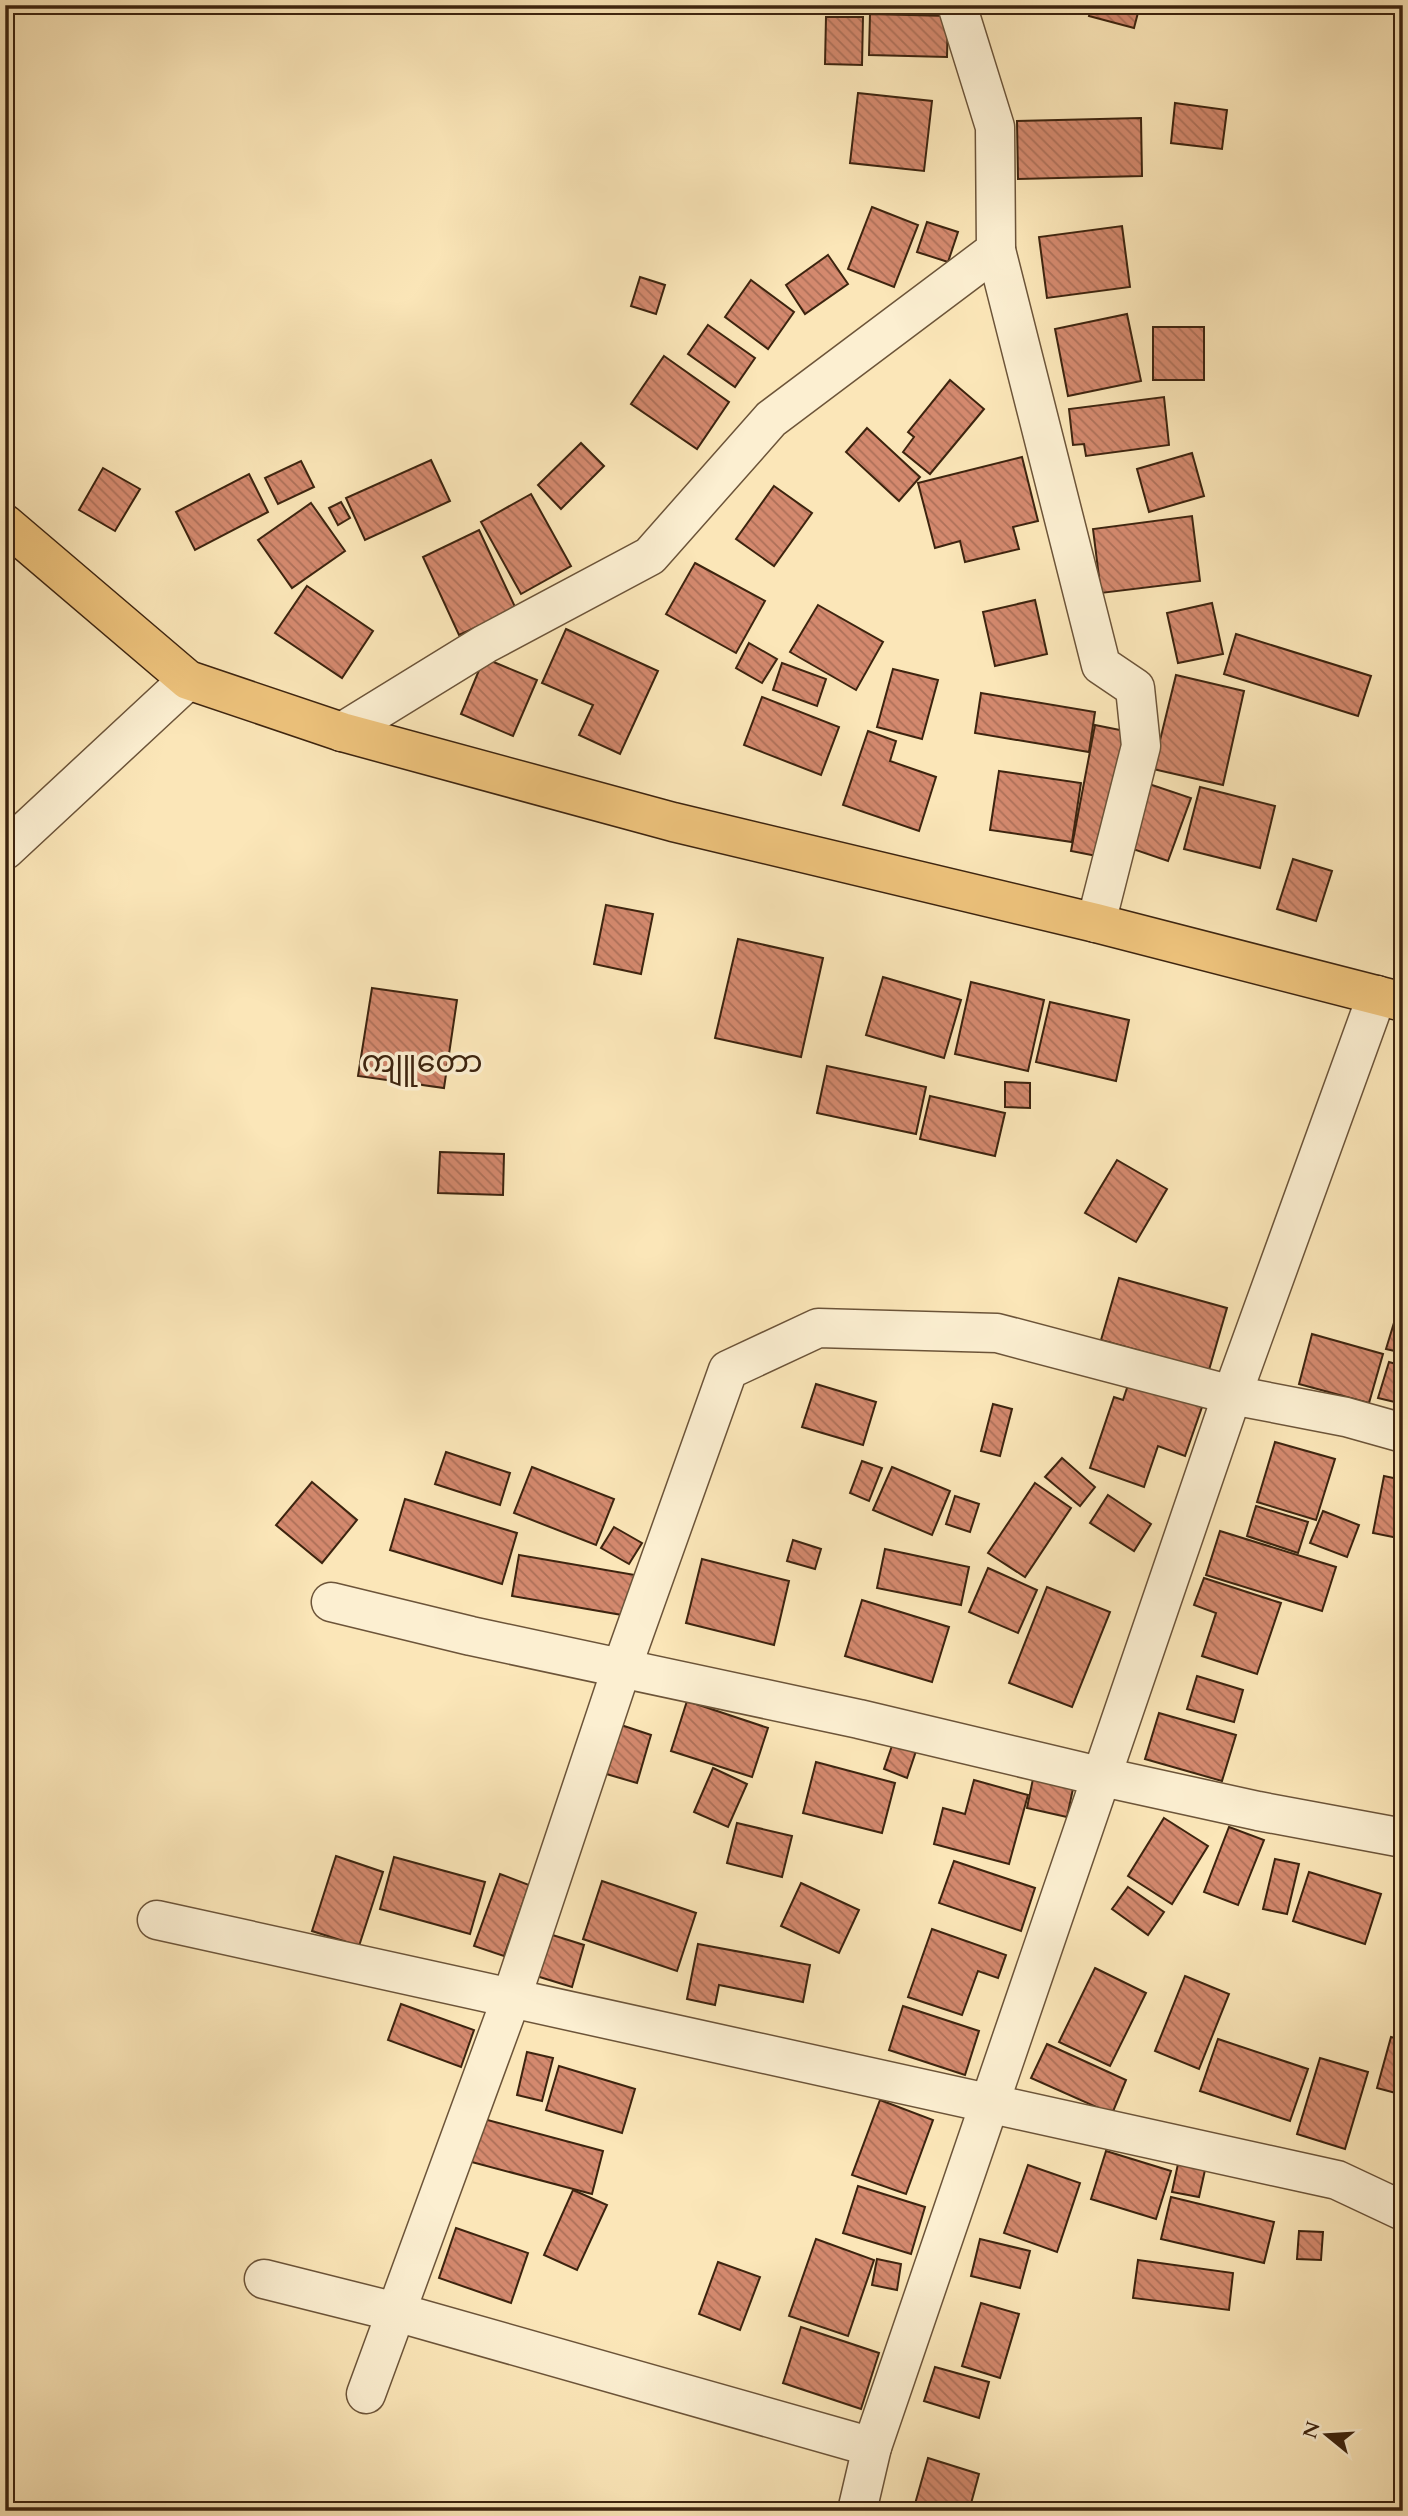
<svg xmlns="http://www.w3.org/2000/svg" width="1408" height="2516" viewBox="0 0 1408 2516" font-family="Cardo,'Noto Sans Myanmar',serif">
<style>
.building{fill:url(#building-back-hatch);stroke:#3d240f;stroke-width:2}
.lines{fill:none;stroke-linecap:round;stroke-linejoin:round}
.minor-casing{stroke:#6c5439;stroke-width:41}
.highway-casing{stroke:#3d240f;stroke-width:41}
.minor{stroke:#fcefd1;stroke-width:38}
.highway{stroke:#eec37c;stroke-width:38}
.labels{text-anchor:middle;dominant-baseline:central;stroke-width:7;stroke-linejoin:round;paint-order:stroke}
.quarter-label{font-size:30px;fill:#3d240f;stroke:#fcefd1}
</style>
<defs>
<pattern id="building-back-hatch" width="6" height="6" patternUnits="userSpaceOnUse" patternTransform="scale(1.75)"><rect width="6" height="6" fill="#d4896e"/><path d="M-1 5l2 2M0 0l6 6M5-1l2 2" fill="none" stroke="#ad7059"/></pattern>
</defs>
<rect width="100%" height="100%" fill="#fbe6b8"/>
<filter id="stains"><feTurbulence type="fractalNoise" baseFrequency=".00286" numOctaves="4"/><feColorMatrix values="0 0 0 0 .2 0 0 0 0 .09 0 0 0 0 .02 0 0 0 .5 -.17"/></filter>
<radialGradient id="worn" r=".72"><stop offset=".6" stop-color="#630" stop-opacity="0"/><stop offset="1" stop-color="#630" stop-opacity=".3"/></radialGradient>
<g class="building">
<polygon points="837,5 899,5 899,10 837,8"/>
<polygon points="1092,5 1140,5 1134,28 1089,16"/>
<polygon points="870,14 948,16 947,57 869,55"/>
<polygon points="826,17 863,17 862,65 825,64"/>
<polygon points="858,93 932,101 924,171 850,163"/>
<polygon points="1175,103 1227,110 1222,149 1171,143"/>
<polygon points="1141,118 1142,176 1018,179 1017,121"/>
<polygon points="872,207 918,225 894,287 848,269"/>
<polygon points="927,222 958,232 948,262 917,252"/>
<polygon points="1122,226 1130,287 1047,298 1039,237"/>
<polygon points="828,255 848,284 805,314 786,285"/>
<polygon points="640,277 665,285 656,314 631,306"/>
<polygon points="751,280 794,312 768,349 725,317"/>
<polygon points="1127,314 1141,381 1068,396 1055,329"/>
<polygon points="708,325 755,358 735,387 688,354"/>
<rect x="1153" y="327" width="51" height="53"/>
<polygon points="664,356 729,402 697,449 631,404"/>
<polygon points="950,380 984,409 930,474 903,452 914,437 908,432"/>
<polygon points="1164,397 1169,445 1086,456 1084,444 1073,445 1069,409"/>
<polygon points="867,428 920,477 899,501 846,452"/>
<polygon points="581,443 604,466 561,509 538,485"/>
<polygon points="1192,453 1204,496 1149,512 1137,469"/>
<polygon points="1022,457 1038,521 1013,527 1019,549 965,562 960,541 935,548 918,483"/>
<polygon points="431,460 450,501 365,540 346,498"/>
<polygon points="301,461 314,487 278,504 265,478"/>
<polygon points="103,468 140,489 115,531 79,510"/>
<polygon points="249,474 268,512 195,550 176,512"/>
<polygon points="774,486 812,513 774,566 736,539"/>
<polygon points="531,494 571,566 521,594 481,522"/>
<polygon points="341,502 350,518 338,525 329,508"/>
<polygon points="311,503 345,551 292,588 258,540"/>
<polygon points="1192,516 1200,581 1101,593 1093,529"/>
<polygon points="479,530 516,609 459,635 423,557"/>
<polygon points="695,563 765,601 736,653 666,614"/>
<polygon points="307,586 373,631 342,678 275,633"/>
<polygon points="1035,600 1047,654 995,666 983,612"/>
<polygon points="1212,603 1223,654 1178,663 1167,613"/>
<polygon points="818,605 883,642 856,690 790,652"/>
<polygon points="566,629 658,671 620,754 579,735 593,705 542,683"/>
<polygon points="1236,634 1371,676 1358,716 1224,674"/>
<polygon points="749,643 777,659 762,683 736,668"/>
<polygon points="484,658 537,680 513,736 461,714"/>
<polygon points="782,663 826,679 817,706 773,690"/>
<polygon points="893,669 938,680 922,739 877,727"/>
<polygon points="1176,675 1244,691 1223,785 1153,769"/>
<polygon points="981,693 1095,712 1089,752 975,733"/>
<polygon points="762,697 839,727 821,775 744,745"/>
<polygon points="1095,725 1125,731 1102,857 1071,851"/>
<polygon points="868,731 896,741 890,761 936,777 919,831 843,805"/>
<polygon points="999,771 1081,783 1072,842 990,830"/>
<polygon points="1146,783 1191,798 1168,861 1124,846"/>
<polygon points="1200,787 1275,806 1260,868 1184,849"/>
<polygon points="1293,859 1332,871 1316,921 1277,909"/>
<polygon points="606,905 653,914 641,974 594,964"/>
<polygon points="738,939 823,958 801,1057 715,1038"/>
<polygon points="883,977 961,1000 944,1058 866,1035"/>
<polygon points="971,982 1044,1000 1028,1071 955,1054"/>
<polygon points="372,988 457,1000 444,1088 358,1076"/>
<polygon points="1050,1002 1129,1020 1116,1081 1036,1062"/>
<polygon points="827,1066 926,1087 916,1134 817,1113"/>
<polygon points="1005,1082 1030,1083 1030,1108 1005,1107"/>
<polygon points="930,1096 1005,1113 995,1156 920,1139"/>
<polygon points="440,1152 504,1154 503,1195 438,1193"/>
<polygon points="1117,1160 1167,1189 1136,1242 1085,1213"/>
<polygon points="1119,1278 1227,1308 1209,1370 1101,1340"/>
<polygon points="1400,1303 1403,1304 1403,1353 1386,1349"/>
<polygon points="1312,1334 1383,1354 1369,1403 1299,1384"/>
<polygon points="1389,1362 1403,1366 1403,1404 1378,1398"/>
<polygon points="1129,1382 1202,1407 1185,1456 1158,1446 1144,1487 1090,1468 1114,1397 1123,1400"/>
<polygon points="816,1384 876,1402 863,1445 802,1427"/>
<polygon points="993,1404 1012,1409 1000,1456 981,1451"/>
<polygon points="1275,1442 1335,1459 1316,1520 1257,1502"/>
<polygon points="446,1452 510,1473 500,1505 435,1484"/>
<polygon points="1062,1458 1095,1487 1080,1506 1045,1477"/>
<polygon points="862,1461 882,1468 869,1501 850,1493"/>
<polygon points="532,1467 614,1499 596,1545 514,1513"/>
<polygon points="892,1467 950,1491 932,1535 873,1510"/>
<polygon points="1384,1476 1403,1480 1403,1539 1373,1533"/>
<polygon points="312,1482 357,1520 322,1563 276,1525"/>
<polygon points="1035,1483 1071,1508 1025,1577 988,1553"/>
<polygon points="1108,1495 1151,1524 1134,1551 1090,1523"/>
<polygon points="955,1496 979,1504 970,1532 946,1524"/>
<polygon points="405,1499 517,1533 502,1584 390,1550"/>
<polygon points="1256,1506 1308,1522 1298,1553 1247,1536"/>
<polygon points="1323,1511 1359,1525 1347,1557 1310,1543"/>
<polygon points="614,1527 642,1543 629,1564 601,1548"/>
<polygon points="1220,1531 1336,1567 1322,1611 1206,1575"/>
<polygon points="793,1540 821,1549 815,1569 787,1561"/>
<polygon points="885,1549 969,1567 961,1605 877,1588"/>
<polygon points="519,1555 635,1575 628,1616 512,1596"/>
<polygon points="702,1559 789,1581 774,1645 686,1623"/>
<polygon points="988,1568 1037,1590 1018,1633 969,1612"/>
<polygon points="1204,1578 1281,1603 1257,1674 1202,1656 1216,1613 1194,1605"/>
<polygon points="1047,1587 1110,1612 1072,1707 1009,1683"/>
<polygon points="862,1600 949,1627 932,1682 845,1656"/>
<polygon points="1197,1676 1243,1690 1234,1722 1187,1709"/>
<polygon points="687,1701 768,1728 752,1777 671,1751"/>
<polygon points="1159,1713 1236,1735 1222,1781 1145,1759"/>
<polygon points="618,1724 651,1735 637,1783 603,1773"/>
<polygon points="894,1740 917,1748 907,1778 884,1769"/>
<polygon points="816,1762 895,1783 882,1833 803,1813"/>
<polygon points="713,1768 747,1784 728,1827 694,1812"/>
<polygon points="1034,1774 1074,1784 1067,1817 1027,1808"/>
<polygon points="974,1780 1028,1795 1009,1864 934,1844 943,1808 965,1814"/>
<polygon points="1164,1818 1208,1846 1172,1904 1128,1876"/>
<polygon points="737,1823 792,1836 782,1877 727,1863"/>
<polygon points="1229,1827 1264,1840 1238,1905 1204,1892"/>
<polygon points="336,1856 383,1872 359,1946 312,1931"/>
<polygon points="394,1857 485,1882 470,1934 380,1909"/>
<polygon points="1275,1859 1299,1864 1287,1914 1263,1909"/>
<polygon points="954,1861 1035,1888 1021,1931 939,1903"/>
<polygon points="1309,1872 1381,1894 1365,1944 1293,1921"/>
<polygon points="500,1874 529,1885 504,1956 474,1946"/>
<polygon points="602,1881 696,1913 677,1971 583,1939"/>
<polygon points="801,1883 859,1910 839,1953 781,1926"/>
<polygon points="1128,1887 1164,1912 1148,1935 1112,1909"/>
<polygon points="932,1929 1006,1955 998,1978 978,1971 962,2015 908,1997"/>
<polygon points="543,1932 584,1945 572,1987 530,1974"/>
<polygon points="698,1944 810,1965 803,2002 719,1985 715,2005 687,1999"/>
<polygon points="1095,1968 1146,1993 1110,2066 1059,2042"/>
<polygon points="1185,1976 1229,1994 1199,2069 1155,2051"/>
<polygon points="401,2004 474,2030 461,2067 388,2040"/>
<polygon points="903,2006 979,2031 965,2075 889,2050"/>
<polygon points="1391,2037 1403,2040 1403,2095 1377,2088"/>
<polygon points="1218,2039 1308,2069 1290,2121 1200,2091"/>
<polygon points="1047,2044 1126,2080 1112,2114 1031,2078"/>
<polygon points="527,2052 553,2058 542,2101 517,2095"/>
<polygon points="1320,2058 1368,2072 1345,2149 1297,2134"/>
<polygon points="559,2066 635,2089 622,2133 546,2110"/>
<polygon points="880,2100 933,2120 906,2194 852,2175"/>
<polygon points="480,2118 603,2151 592,2194 468,2161"/>
<polygon points="1106,2151 1171,2171 1156,2219 1091,2199"/>
<polygon points="1178,2164 1205,2170 1199,2197 1172,2192"/>
<polygon points="1028,2165 1080,2183 1057,2252 1004,2233"/>
<polygon points="858,2186 925,2207 911,2254 843,2233"/>
<polygon points="573,2190 607,2205 577,2270 544,2255"/>
<polygon points="1171,2197 1274,2222 1264,2263 1161,2239"/>
<polygon points="456,2228 528,2253 511,2303 439,2278"/>
<polygon points="1299,2231 1323,2232 1321,2260 1297,2259"/>
<polygon points="816,2239 874,2260 848,2336 789,2316"/>
<polygon points="980,2239 1030,2251 1020,2288 971,2276"/>
<polygon points="877,2259 901,2264 897,2290 872,2285"/>
<polygon points="1138,2260 1233,2273 1229,2310 1133,2298"/>
<polygon points="718,2262 760,2277 740,2330 699,2314"/>
<polygon points="981,2303 1019,2314 1000,2378 962,2366"/>
<polygon points="801,2327 879,2353 861,2409 783,2383"/>
<polygon points="935,2367 989,2382 979,2418 924,2401"/>
<polygon points="928,2458 979,2474 969,2511 913,2511"/>
</g>
<g class="lines">
<g class="minor-casing">
<g id="minor">
<polyline points="996,250 1101,665 1135,688 1141,746 1096,923"/>
<polyline points="342,732 485,644 650,556 771,419 996,250 995,127 957,5"/>
<polyline points="5,850 188,680"/>
<polyline points="331,1602 471,1636 859,1719 1103,1777 1258,1811 1403,1838"/>
<polyline points="157,1920 1337,2180 1403,2211"/>
<polyline points="264,2279 396,2312 872,2447"/>
<polyline points="366,2394 511,1999 621,1670 728,1370 818,1328 997,1333 1232,1395 1346,1417 1403,1433"/>
<polyline points="857,2511 872,2447 1232,1395 1377,995"/>
</g>
</g>
<g class="highway-casing">
<polyline id="highway" points="5,524 188,680 342,732 673,822 1096,923 1403,1002"/>
</g>
<use href="#minor" class="minor"/>
<use href="#highway" class="highway"/>
</g>
<g class="labels">
<g class="quarter-label">
<text x="422" y="1062">ကျူတော</text>
</g>
</g>
<rect width="1408" height="2516" fill="none" stroke="#fbe6b8" stroke-width="28"/>
<rect x="7" y="7" width="1394" height="2502" fill="none" stroke="#3d240f" stroke-width="3.5"/>
<rect x="14" y="14" width="1380" height="2488" fill="none" stroke="#3d240f" stroke-width="2"/>
<g transform="translate(1327 2435) rotate(288)" stroke="#fcefd1" stroke-width="5" paint-order="stroke">
<path d="M0-5L12 26L0 18L-12 26Z" fill="#3d240f"/>
<text y="-10" font-size="19" font-weight="bold" text-anchor="middle" fill="#3d240f">N</text>
</g>
<rect width="100%" height="100%" filter="url(#stains)"/>
<rect width="100%" height="100%" fill="url(#worn)"/>
</svg>
